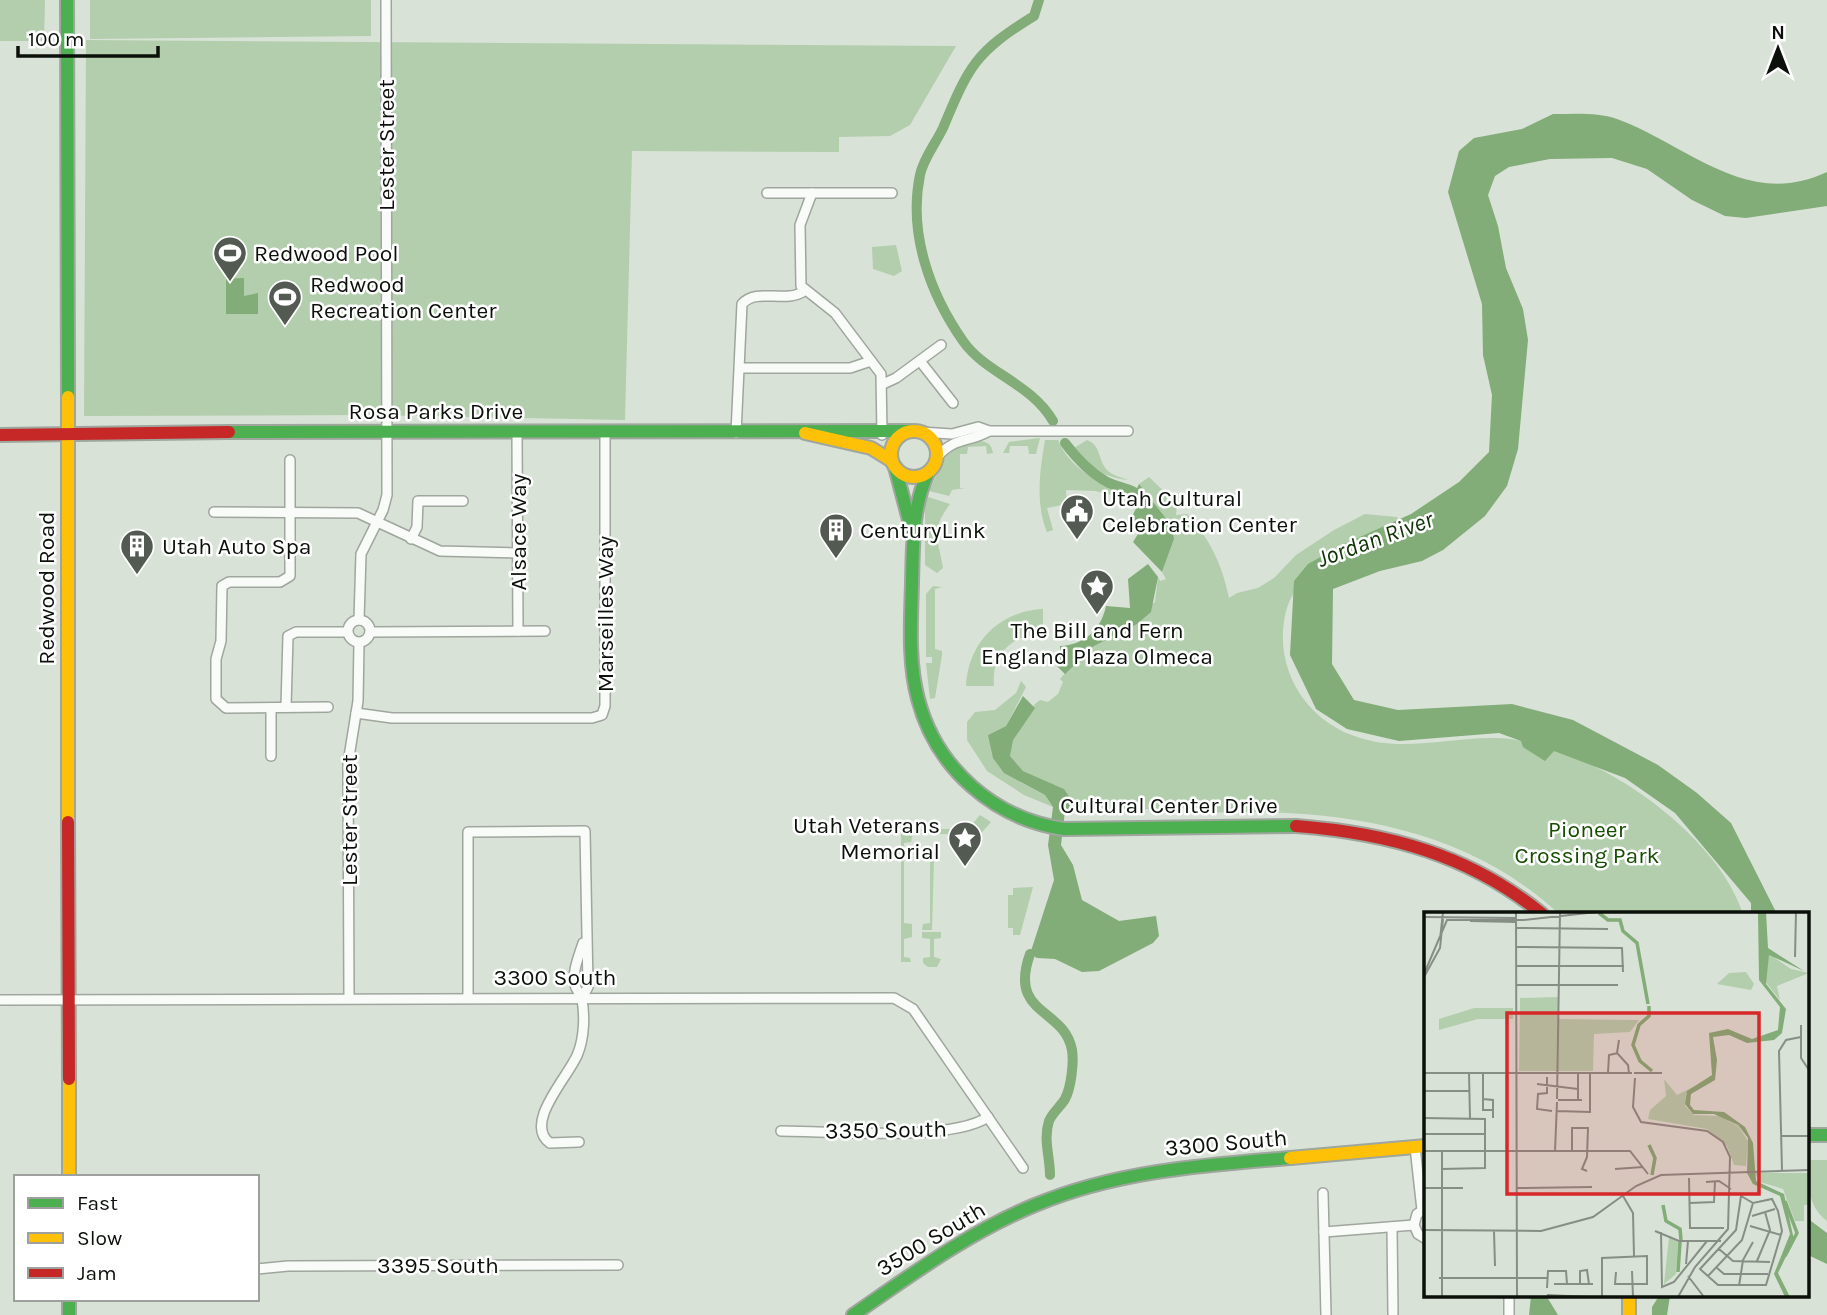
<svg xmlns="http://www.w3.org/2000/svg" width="1827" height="1315" viewBox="0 0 1827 1315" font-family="Karla,sans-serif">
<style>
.green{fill:#b2cead}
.water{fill:#82ac78}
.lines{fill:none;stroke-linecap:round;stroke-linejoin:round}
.canal{stroke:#82ac78;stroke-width:10}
.street-casing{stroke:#9fa69d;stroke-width:12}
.fast-casing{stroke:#9fa69d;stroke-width:16}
.slow-casing{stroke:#9fa69d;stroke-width:16}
.jam-casing{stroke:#9fa69d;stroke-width:16}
.street{stroke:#f9fbf9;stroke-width:9}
.fast{stroke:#4caf50;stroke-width:12}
.slow{stroke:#ffc107;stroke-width:12}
.jam{stroke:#c62828;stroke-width:12}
.labels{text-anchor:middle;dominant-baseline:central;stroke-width:5;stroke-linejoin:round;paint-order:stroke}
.street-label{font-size:23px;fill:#0b110a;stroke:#fff}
.poi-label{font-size:23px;fill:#0b110a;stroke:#fff;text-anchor:start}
.park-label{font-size:23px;fill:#154d01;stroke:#fff}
.water-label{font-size:24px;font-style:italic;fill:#0c3302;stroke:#fff}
.inset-river{fill:none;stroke:#82ac78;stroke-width:3.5}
.inset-road{fill:none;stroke:#878e85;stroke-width:2}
.view{fill:#d62828;fill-opacity:0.15;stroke:#d62828;stroke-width:3.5}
.inset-edge{fill:none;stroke:#0b110a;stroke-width:3.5}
</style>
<rect width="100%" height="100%" fill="#d9e2d7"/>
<g class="green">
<polygon points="0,0 45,0 44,41 0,41"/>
<polygon points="90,0 371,0 371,36 90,39"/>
<polygon points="86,40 956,46 910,125 890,136 839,137 839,152 632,151 625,420 365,415 84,416"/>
<polygon points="896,245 902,271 894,276 873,269 872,247"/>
<polygon points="1040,438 1036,454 1029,454 1028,446 1010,446 1009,453 1003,453 1009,442"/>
<path d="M1045,440H1058C1070,470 1101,483 1129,495L1128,499L1095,491L1066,490L1067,504L1047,508L1053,530L1047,532C1035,503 1040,469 1045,440Z"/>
<path d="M1087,440C1102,446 1097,459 1107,470C1113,476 1121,477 1128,480C1109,478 1080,467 1074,448Z"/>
<path d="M969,441C981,441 991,439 993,453L987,454L986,446L968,447L967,454H960V488H965L952,490L949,496L929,491L948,452Z"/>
<path d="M1149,477L1177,504L1176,515L1187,514C1210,539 1222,564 1229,598L1237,593L1258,588L1274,578L1296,555L1334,530L1365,514L1397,517L1403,526C1378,540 1354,554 1329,568C1321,573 1309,577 1302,584C1291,593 1286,608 1284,621C1276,674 1309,723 1360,738C1405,752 1450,737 1496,738C1584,740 1716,829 1743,914H1559C1463,824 1329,807 1202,813L1200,808L1065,811L1064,789L1023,771L1010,756L1012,740L1035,704L1040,700L1048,702L1058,694L1063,682L1060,679L1079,657L1155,602L1158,577L1160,581L1166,579L1162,572L1174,539L1172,526L1139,484Z"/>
<path d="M925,496L950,504C930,531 938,538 943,568L937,573L925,565Z"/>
<polygon points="933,586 942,587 935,589 935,649 942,651 942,655 935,698 930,699 926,663 932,663 932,657 926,657 926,594"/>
<path d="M1043,609V635C1013,633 991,655 994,686H966C968,643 999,611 1043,609Z"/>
<polygon points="1021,681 1026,687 1006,726 988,735 1020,782 1045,795 1053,807 1024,795 987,771 967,740 967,722 975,712 995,710 1016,693"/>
<polygon points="980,815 991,822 976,839 956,841 954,834 913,834 911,842 904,843 904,923 912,924 912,937 904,939 904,957 910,958 911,962 901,962 901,829 968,829"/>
<polygon points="933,853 941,859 934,861 932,930 922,930 923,924 930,923 930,861 923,859"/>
<polygon points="1033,887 1020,935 1013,935 1013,928 1008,928 1008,895 1013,895 1013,888"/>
<polygon points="922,932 941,932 941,938 934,939 934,957 941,959 937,967 928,967 923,963 923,958 930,957 930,939 922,938"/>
<path d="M1808,1160H1827V1221C1807,1206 1808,1183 1808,1160Z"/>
</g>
<g class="water">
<path d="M1553,114C1574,114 1598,112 1617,119C1688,145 1747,210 1827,172V206L1746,218L1725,216L1692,200L1647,169L1612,158L1550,159L1509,167L1495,176L1488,195L1498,226L1506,268L1523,309L1528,340L1518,449L1507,486L1485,516L1443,550L1422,561L1380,571L1333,589L1332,664L1354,700L1398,710L1512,704L1573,720L1658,765L1697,793L1731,823L1777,914H1751V903L1675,813L1625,778L1554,751L1545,761L1523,747L1521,741L1499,733L1399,741L1347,729L1316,709L1290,655L1294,581L1308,564L1340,546L1411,514L1459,482L1489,452L1492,395L1483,355L1482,304L1448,192L1459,151L1474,138L1522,129Z"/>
<polygon points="244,278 244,296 258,293 258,314 226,314 226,279"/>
<polygon points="1139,484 1172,526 1174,539 1162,572 1133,542 1143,526 1131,519 1138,504 1131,501"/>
<path d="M1148,564L1158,577L1151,612L1137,624L1094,646L1065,674L1054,663L1060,661V646C1084,645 1101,630 1106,606L1130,608L1128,579Z"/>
<polygon points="1023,696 1035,708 1013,740 1010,756 1023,771 1064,789 1074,804 1065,811 1061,845 1073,865 1082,900 1119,921 1156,916 1159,936 1153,943 1099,971 1082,972 1055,959 1037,958 1030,954 1054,880 1048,845 1053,807 1045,795 1004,773 993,758 988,735 1006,726"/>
<polygon points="1808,1214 1811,1221 1827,1233 1827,1264 1808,1255"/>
<polygon points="1531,1296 1547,1297 1558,1315 1529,1315"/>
<polygon points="1659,1296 1670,1296 1667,1315 1652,1315 1652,1307"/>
</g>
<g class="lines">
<g class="canal">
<path d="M1039,0L1034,16C975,52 969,66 943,128C936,143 923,159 920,175C908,233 930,294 963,341C985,373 1031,383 1053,421"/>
<path d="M1065,443C1077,459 1089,472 1107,482C1119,488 1132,488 1143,498"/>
<path d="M1030,954C1008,1016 1064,1007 1072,1050C1074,1063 1071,1088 1065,1099C1061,1106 1052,1113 1049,1121C1043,1139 1050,1157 1050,1175"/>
</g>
<g class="street-casing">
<g id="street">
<polyline points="767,193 892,193"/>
<polyline points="812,193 800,225 801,286 835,313 881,374 882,435"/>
<polyline points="920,361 953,403"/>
<polyline points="740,368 850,368 871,361"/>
<polyline points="883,384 896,378 941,345"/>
<polyline points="517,432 518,631"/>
<polyline points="921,432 952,434 978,427 989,431 1128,431"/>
<path d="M736,433L742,304C757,287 786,304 804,291"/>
<path d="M937,457C956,436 968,443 989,431"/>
<polyline points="290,460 290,576 280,582 229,582 222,586 221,641 216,659 216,699 226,708 328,707"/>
<polyline points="214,512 358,513 440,551 518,553"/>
<polyline points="411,539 417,527 418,501 463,501"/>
<circle cx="359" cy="631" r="11"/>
<polyline points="359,620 361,554 383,510 387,495 386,0"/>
<polyline points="370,632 545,631"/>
<polyline points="286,707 288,636 296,632 347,632"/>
<polyline points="271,708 271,756"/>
<polyline points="356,713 392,718 592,718 602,715 605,706 605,432"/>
<polyline points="349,998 348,763 358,701 359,643"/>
<polyline points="468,998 468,832 585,831 588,987 582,998"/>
<polyline points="0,1000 894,998 913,1009 1023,1168"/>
<path d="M781,1131C829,1131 951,1142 988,1117"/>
<path d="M579,1142L550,1143C522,1123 571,1074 578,1053C584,1038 585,1016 582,1000C581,994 576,990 575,985C572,971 579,956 583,943"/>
<polyline points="1415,1147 1422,1210"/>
<polyline points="1323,1193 1326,1315"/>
<polyline points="1424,1210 1417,1214 1414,1225 1418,1234 1426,1239"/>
<polyline points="1392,1227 1393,1313"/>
<polyline points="1324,1232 1414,1225"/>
<polyline points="257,1269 288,1266 618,1265"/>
<polyline points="1509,1296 1509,1315"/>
</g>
</g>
<g class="fast-casing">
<g id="fast">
<polyline points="67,0 68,397"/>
<polyline points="229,432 909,431"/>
<polyline points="895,467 913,535"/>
<path d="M928,473C912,507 913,546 912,583C911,621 908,662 918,699C936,768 994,819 1064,829L1296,826"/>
<polyline points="1808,1135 1827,1135"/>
<polyline points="69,1299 69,1315"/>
<path d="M853,1315C911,1275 969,1232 1035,1205C1116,1171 1203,1165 1290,1158"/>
</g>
</g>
<g class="slow-casing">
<g id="slow">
<polyline points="68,397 68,822"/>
<circle cx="914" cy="454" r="23"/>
<polyline points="805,433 871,448 892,461"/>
<polyline points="69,1079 69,1177"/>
<polyline points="1290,1158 1426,1146"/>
<polyline points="1629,1296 1629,1315"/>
</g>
</g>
<g class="jam-casing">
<g id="jam">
<polyline points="0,435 229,432"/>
<polyline points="68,822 69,1079"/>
<path d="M1296,826C1388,833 1470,855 1542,914"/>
</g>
</g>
<use href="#street" class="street"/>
<use href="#fast" class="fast"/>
<use href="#slow" class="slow"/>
<use href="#jam" class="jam"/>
</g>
<defs>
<g id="stadium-pin" transform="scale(1.75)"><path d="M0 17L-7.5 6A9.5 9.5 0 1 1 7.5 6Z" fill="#535a52" stroke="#fff"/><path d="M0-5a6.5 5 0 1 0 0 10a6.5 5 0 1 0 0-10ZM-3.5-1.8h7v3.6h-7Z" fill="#fff"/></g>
<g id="civic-pin" transform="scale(1.75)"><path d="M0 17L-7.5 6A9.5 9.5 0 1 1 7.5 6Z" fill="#535a52" stroke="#fff"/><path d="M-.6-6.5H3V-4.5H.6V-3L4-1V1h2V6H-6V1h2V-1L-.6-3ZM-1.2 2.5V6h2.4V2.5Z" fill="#fff"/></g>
<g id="building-pin" transform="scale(1.75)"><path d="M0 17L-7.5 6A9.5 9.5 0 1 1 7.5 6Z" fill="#535a52" stroke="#fff"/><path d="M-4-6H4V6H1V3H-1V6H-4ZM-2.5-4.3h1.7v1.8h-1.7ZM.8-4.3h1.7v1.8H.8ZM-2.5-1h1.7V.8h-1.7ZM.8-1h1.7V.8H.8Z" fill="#fff"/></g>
<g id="sight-pin" transform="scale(1.75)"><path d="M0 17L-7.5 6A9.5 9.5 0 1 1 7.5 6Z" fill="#535a52" stroke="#fff"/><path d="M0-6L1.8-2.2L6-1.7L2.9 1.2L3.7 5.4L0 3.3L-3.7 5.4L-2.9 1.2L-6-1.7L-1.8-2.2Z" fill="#fff"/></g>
</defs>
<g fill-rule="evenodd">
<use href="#stadium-pin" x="230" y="253"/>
<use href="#stadium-pin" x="285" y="297"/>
<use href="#civic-pin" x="1077" y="511"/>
<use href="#building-pin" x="836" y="530"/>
<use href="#building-pin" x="137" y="546"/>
<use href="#sight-pin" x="1097" y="586"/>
<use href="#sight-pin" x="965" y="838"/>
</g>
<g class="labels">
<g class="street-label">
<text transform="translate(386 145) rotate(-90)">Lester Street</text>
<text x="436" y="411">Rosa Parks Drive</text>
<text transform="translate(518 532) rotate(-90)">Alsace Way</text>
<text transform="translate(46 588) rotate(-90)">Redwood Road</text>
<text transform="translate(605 614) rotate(-90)">Marseilles Way</text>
<text x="1169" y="805">Cultural Center Drive</text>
<text transform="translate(349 820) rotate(-90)">Lester Street</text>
<text x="555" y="977">3300 South</text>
<text transform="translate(886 1130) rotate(-1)">3350 South</text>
<text transform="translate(1226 1143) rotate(-5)">3300 South</text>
<text transform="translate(931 1239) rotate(-31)">3500 South</text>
<text x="438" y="1265">3395 South</text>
</g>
<g class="poi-label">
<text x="254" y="253">Redwood Pool</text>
<text x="310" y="284">Redwood<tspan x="310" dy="26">Recreation Center</tspan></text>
<text x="1102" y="498">Utah Cultural<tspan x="1102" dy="26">Celebration Center</tspan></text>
<text x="860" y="530">CenturyLink</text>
<text x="162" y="546">Utah Auto Spa</text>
<text x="1097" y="630" text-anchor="middle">The Bill and Fern<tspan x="1097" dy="26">England Plaza Olmeca</tspan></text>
<text x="940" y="825" text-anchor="end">Utah Veterans<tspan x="940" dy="26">Memorial</tspan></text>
</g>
<g class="park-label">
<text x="1587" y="829">Pioneer<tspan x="1587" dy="26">Crossing Park</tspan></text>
</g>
<g class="water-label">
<text transform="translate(1375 539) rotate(-20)">Jordan River</text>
</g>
</g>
<g transform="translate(1424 912)">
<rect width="385" height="385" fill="#d9e2d7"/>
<path d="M345,42L367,57L385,61L353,74L356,88L339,67ZM322,60L330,72L327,78L293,72L305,61ZM134,85V107L215,108L206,120L170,122L169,159H95L96,86ZM50,96H89V107H54L15,118V107ZM240,167L253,183L275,172L262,182L261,194L270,203L295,204L314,214L324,229L322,254L310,253L303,234L283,217L224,207L226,198L242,184ZM331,261H385V293H380V309H371L359,277L336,270ZM245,325L254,330L252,362L240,372Z" fill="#b2cead"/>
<path d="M334,0H342L344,36L380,59L345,43L342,72L362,97L358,121L350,128L323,131L305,123L289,125L293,148L291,168L267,182L266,193L270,198L300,200L321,215L329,231L332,269L360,282L370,328L354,361L366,385H361L350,362L366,322L356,284L329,272L323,261L324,226L314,213L290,202H269L261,192L263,179L288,163L285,121L304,117L328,127L354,118L356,95L335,68Z" fill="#82ac78"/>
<path class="inset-river" d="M175,1L184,8H196L199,19L213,31L224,92M225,94V104L215,113L209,133L216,149L228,159M225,233L231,246L228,263M239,293L242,309L256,317L257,328M361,344L373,321L361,289M254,360L256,330"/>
<path class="inset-road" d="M92,0L93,385M0,5L92,6M46,9L92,10M92,16L184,17M16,27L19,0M92,35L198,36L199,60M371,45L372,0M92,54H200M0,62L23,8H99L173,0M0,65L16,36L19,7M92,73H194M377,113V146L385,158M195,128L193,141L204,153L205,161M0,161H92M45,161L46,206M59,161V198H69M92,161H208M154,161V188M184,161L185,143L194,141M210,161H238M123,165V181L114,182L113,197L128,199M211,166L209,195L217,210L283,219L299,230L306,245L304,317L271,355L254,385M113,172L154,177M0,179H45M59,187L69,188V206M133,187L136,0M134,188H158M132,199L166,200V161M0,206L61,207V256L18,257M0,222H61M357,224H385M0,239H206L224,262M131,239L133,190M148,239V216H164L163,245L158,257L163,259M191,257L219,255M358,258L355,139L362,128L377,125M265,266L266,316H300M282,270L295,269L307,277M0,276H39M93,276L168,275M199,284L209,301L210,344M317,284L329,291L348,287L354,299L358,319L342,373H294L276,357L312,318ZM266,291L290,290L291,269M328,304L351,297M326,314L357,323M0,318L117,319L169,305L212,274L237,263L385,258M70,319L71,354M231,319L255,329H297M237,320L238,375L250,370L283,329M295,337L309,349L346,350M333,349L346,318L341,300M262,352L264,329M293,356L300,362H344M208,359L209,385M264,364L280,385M284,364L318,328L329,291M15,366H123M130,372H169M156,372V359L163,358L165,372M315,374L319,348L329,330M123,376L124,359H142L143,372M123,383L165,385M18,385V239M178,385V346L223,344V372H191L192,360"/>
<path class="view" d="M83,101H335V282H83Z"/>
<rect width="385" height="385" class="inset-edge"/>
</g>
<rect x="14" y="1175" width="245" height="126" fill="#ffffff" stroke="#9da09d" stroke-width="2"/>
<rect x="28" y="1198" width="35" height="10" fill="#4caf50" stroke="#9da09d" stroke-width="2"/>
<text x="77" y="1210" font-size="21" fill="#0b110a">Fast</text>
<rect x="28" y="1233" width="35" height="10" fill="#ffc107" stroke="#9da09d" stroke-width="2"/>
<text x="77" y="1245" font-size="21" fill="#0b110a">Slow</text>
<rect x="28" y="1268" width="35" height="10" fill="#c62828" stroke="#9da09d" stroke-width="2"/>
<text x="77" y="1280" font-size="21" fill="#0b110a">Jam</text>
<g transform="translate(1778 49)" stroke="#ffffff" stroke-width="5" paint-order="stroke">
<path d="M0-5L12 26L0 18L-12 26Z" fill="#0b110a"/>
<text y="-10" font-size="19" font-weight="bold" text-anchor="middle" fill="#0b110a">N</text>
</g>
<path d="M18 46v10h140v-10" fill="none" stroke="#0b110a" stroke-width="3.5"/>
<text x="28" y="46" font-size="21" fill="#0b110a" stroke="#ffffff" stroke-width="5" paint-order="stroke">100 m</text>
</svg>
